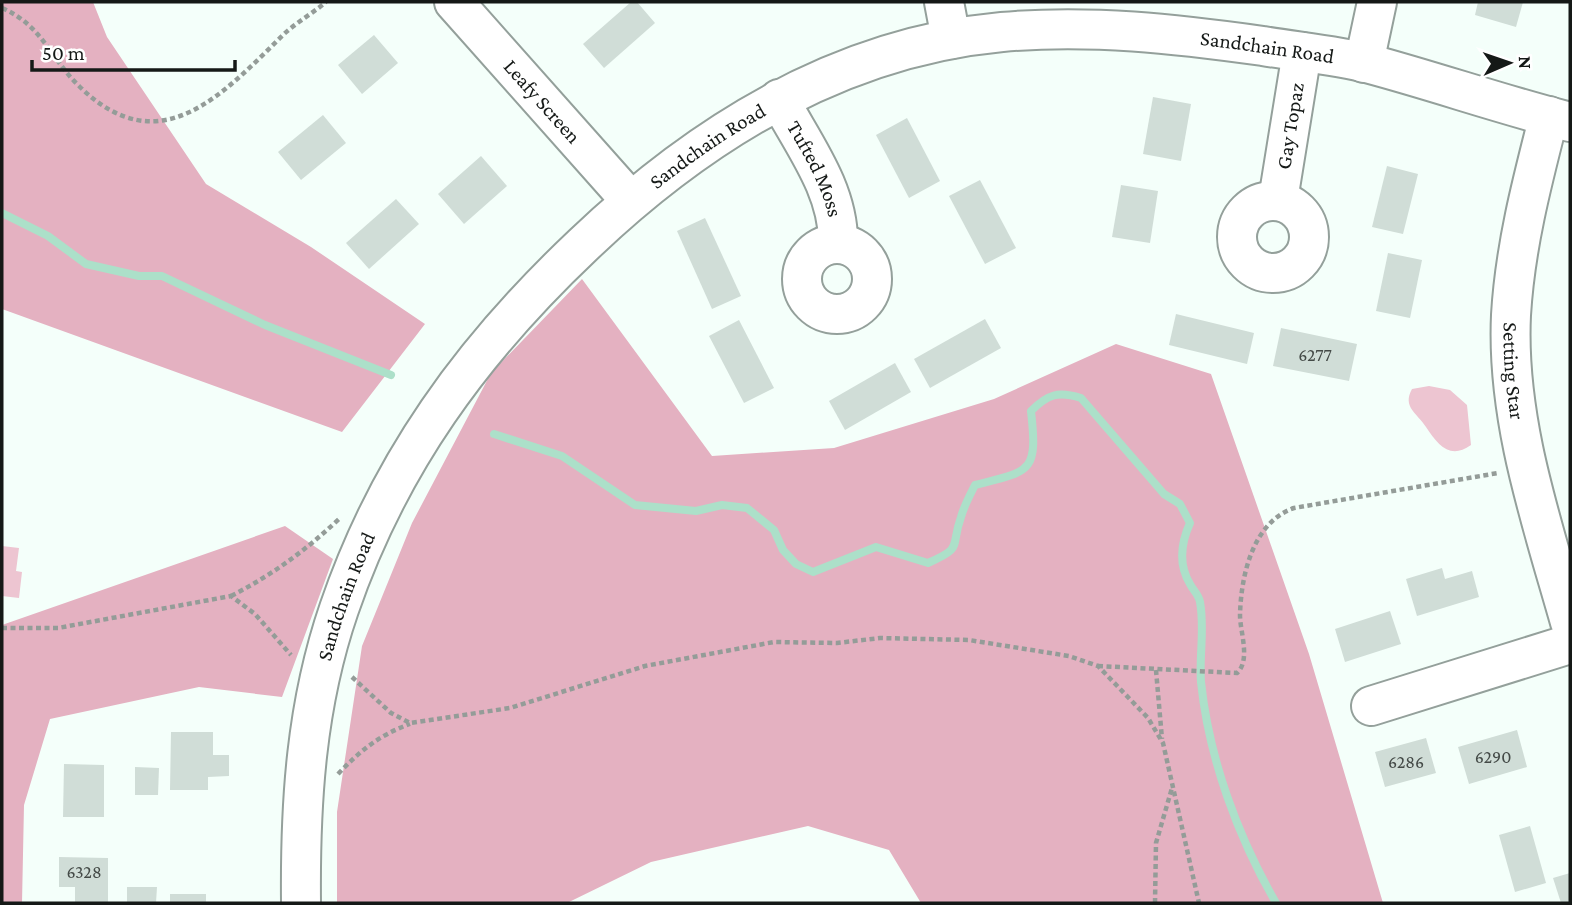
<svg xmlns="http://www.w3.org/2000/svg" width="1572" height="905" viewBox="0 0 1572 905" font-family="'Crimson Pro',serif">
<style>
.green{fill:#edc5d1}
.forest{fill:#e4b1c1}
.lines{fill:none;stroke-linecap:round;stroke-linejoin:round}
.stream{stroke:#ace0c9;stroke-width:8}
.building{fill:#d0ddd7}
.minor-casing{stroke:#94a09b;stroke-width:42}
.path{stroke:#949c98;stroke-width:4.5;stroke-dasharray:5 3.5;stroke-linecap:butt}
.minor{stroke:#fff;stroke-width:38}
.labels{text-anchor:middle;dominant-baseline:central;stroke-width:5;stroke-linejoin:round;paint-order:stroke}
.number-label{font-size:18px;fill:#444a47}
.street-label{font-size:21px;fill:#151917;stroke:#fff}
</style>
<rect width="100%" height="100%" fill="#f4fffa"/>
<g class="green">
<path d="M1429,386L1450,390L1467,405L1471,445C1450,460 1438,445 1426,427C1417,413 1402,407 1412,389Z"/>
<polygon points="2,546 19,548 16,571 22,572 19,598 2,596"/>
</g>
<g class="forest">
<polygon points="2,2 93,2 107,37 206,184 311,247 425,324 342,432 2,309"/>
<polygon points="582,279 712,456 834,448 994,399 1116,344 1211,374 1309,654 1383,903 921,903 889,850 808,826 651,862 567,903 337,903 337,812 362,646 412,523 491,373"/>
<polygon points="285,526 333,559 282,697 199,687 50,719 24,805 22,903 2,903 2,625"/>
</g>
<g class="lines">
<g class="stream">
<polyline points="2,213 48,236 86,264 139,276 162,276 265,325 391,375"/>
<path d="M494,434L562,456L635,505L696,511L722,505L747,508L774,530L783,550L796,564L813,572L876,547L928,563C964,547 950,548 961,517C964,506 970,495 975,485C1031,471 1038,473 1031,411C1048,394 1058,391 1081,398L1164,494L1180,504L1190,523C1181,543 1178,564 1190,584C1193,590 1199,595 1200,602C1205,629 1199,655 1201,682C1209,759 1238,837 1276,903"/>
</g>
</g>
<g class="building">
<polygon points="631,2 637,2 655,23 604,68 583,44"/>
<polygon points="1478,2 1523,2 1516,27 1475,15"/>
<polygon points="374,35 398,63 362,94 338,65"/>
<polygon points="1153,97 1191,104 1181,161 1143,154"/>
<polygon points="323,115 346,143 301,180 278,152"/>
<polygon points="907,118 940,181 909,198 876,135"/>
<polygon points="481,156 507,186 464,224 438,194"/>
<polygon points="1387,166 1418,174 1403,234 1372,227"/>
<polygon points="980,180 1016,248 985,264 949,196"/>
<polygon points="1121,185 1158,191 1150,243 1112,237"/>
<polygon points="396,199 419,224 369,269 346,243"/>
<polygon points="705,218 741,296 712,309 677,231"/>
<polygon points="1388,253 1422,260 1410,318 1376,311"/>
<polygon points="1176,314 1254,333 1247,364 1169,345"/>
<polygon points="985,319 1001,348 930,388 914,359"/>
<polygon points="739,320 774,388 744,403 709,336"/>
<polygon points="1281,328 1357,344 1349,381 1273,366"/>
<polygon points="895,363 911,392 845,430 829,401"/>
<polygon points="1442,568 1445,579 1472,571 1479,597 1417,616 1406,579"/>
<polygon points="1390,611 1401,644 1345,662 1335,629"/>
<polygon points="1517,730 1527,767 1469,784 1458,747"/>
<polygon points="171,732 213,732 213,755 229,755 229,776 208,777 208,790 170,790"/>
<polygon points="1426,738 1436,773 1385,787 1375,752"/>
<polygon points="64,764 104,765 104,817 63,817"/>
<polygon points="135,767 159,768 158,795 135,795"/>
<polygon points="1530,826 1546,883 1515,892 1499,835"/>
<polygon points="59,857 108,858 108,903 75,903 75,887 59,887"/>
<polygon points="1570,873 1570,903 1561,903 1553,878"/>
<polygon points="127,887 157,887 156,903 127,903"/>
<rect x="170" y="894" width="36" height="9"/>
</g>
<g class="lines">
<g class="minor-casing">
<g id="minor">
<path id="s1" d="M454,2L630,200"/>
<polyline points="944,2 951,39"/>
<polyline points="1364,63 1377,2"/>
<path id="s2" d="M779,99C803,144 839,190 838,243"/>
<path id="s3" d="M1549,116C1532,182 1515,247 1511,315C1506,420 1542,523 1570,622"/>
<path id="s4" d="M1278,200L1302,52"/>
<circle cx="1273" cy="237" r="36"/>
<circle cx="837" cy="279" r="35"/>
<polyline points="1371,706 1570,644"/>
<path id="s5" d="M301,903C300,802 306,705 339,609C389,463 472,350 583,245C699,134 839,47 1002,32C1090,24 1177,34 1263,46C1299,52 1336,55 1370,64C1437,82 1503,105 1570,122"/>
</g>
</g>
<g class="path">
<path d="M2,8C43,26 50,58 79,86C160,166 224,93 284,34C297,22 313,13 326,2"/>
<path d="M231,596C272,575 305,551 339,519"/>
<polyline points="2,628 58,628 231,596 255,614 291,655"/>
<path d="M1098,666L1237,673C1251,660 1240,632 1240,615C1241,575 1253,522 1294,508L1498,473"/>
<polyline points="1156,670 1162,739"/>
<polyline points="352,677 391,713 410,723 510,708 645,666 774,642 837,643 880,638 969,640 1069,656 1098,666 1148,718 1163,743 1199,903"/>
<path d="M338,774C360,751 379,735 410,724"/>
<polyline points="1155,903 1156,843 1172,788"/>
</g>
<use href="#minor" class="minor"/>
</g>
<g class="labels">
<g class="number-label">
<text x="1315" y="355">6277</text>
<text x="1493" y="757">6290</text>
<text x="1406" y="762">6286</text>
<text x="84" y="872">6328</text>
</g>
<g class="street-label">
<text stroke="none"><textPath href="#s5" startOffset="1486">Sandchain Road</textPath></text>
<text stroke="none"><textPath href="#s1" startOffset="133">Leafy Screen</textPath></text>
<text stroke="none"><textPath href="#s4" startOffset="75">Gay Topaz</textPath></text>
<text stroke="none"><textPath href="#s5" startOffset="900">Sandchain Road</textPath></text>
<text stroke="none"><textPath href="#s2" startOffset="79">Tufted Moss</textPath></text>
<text stroke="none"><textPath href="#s3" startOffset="259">Setting Star</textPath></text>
<text stroke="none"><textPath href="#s5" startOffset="312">Sandchain Road</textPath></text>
</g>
</g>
<rect width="1572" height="905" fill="none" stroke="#151917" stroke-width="7"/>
<g transform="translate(1509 63) rotate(88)" stroke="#ffffff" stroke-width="5" paint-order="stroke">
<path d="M0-5L12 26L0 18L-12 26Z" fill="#151917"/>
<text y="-10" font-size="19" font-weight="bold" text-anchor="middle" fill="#151917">N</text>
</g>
<path d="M32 60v10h203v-10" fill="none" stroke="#151917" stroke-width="3.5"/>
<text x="42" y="60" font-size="21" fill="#151917" stroke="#ffffff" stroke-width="5" paint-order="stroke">50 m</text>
</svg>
